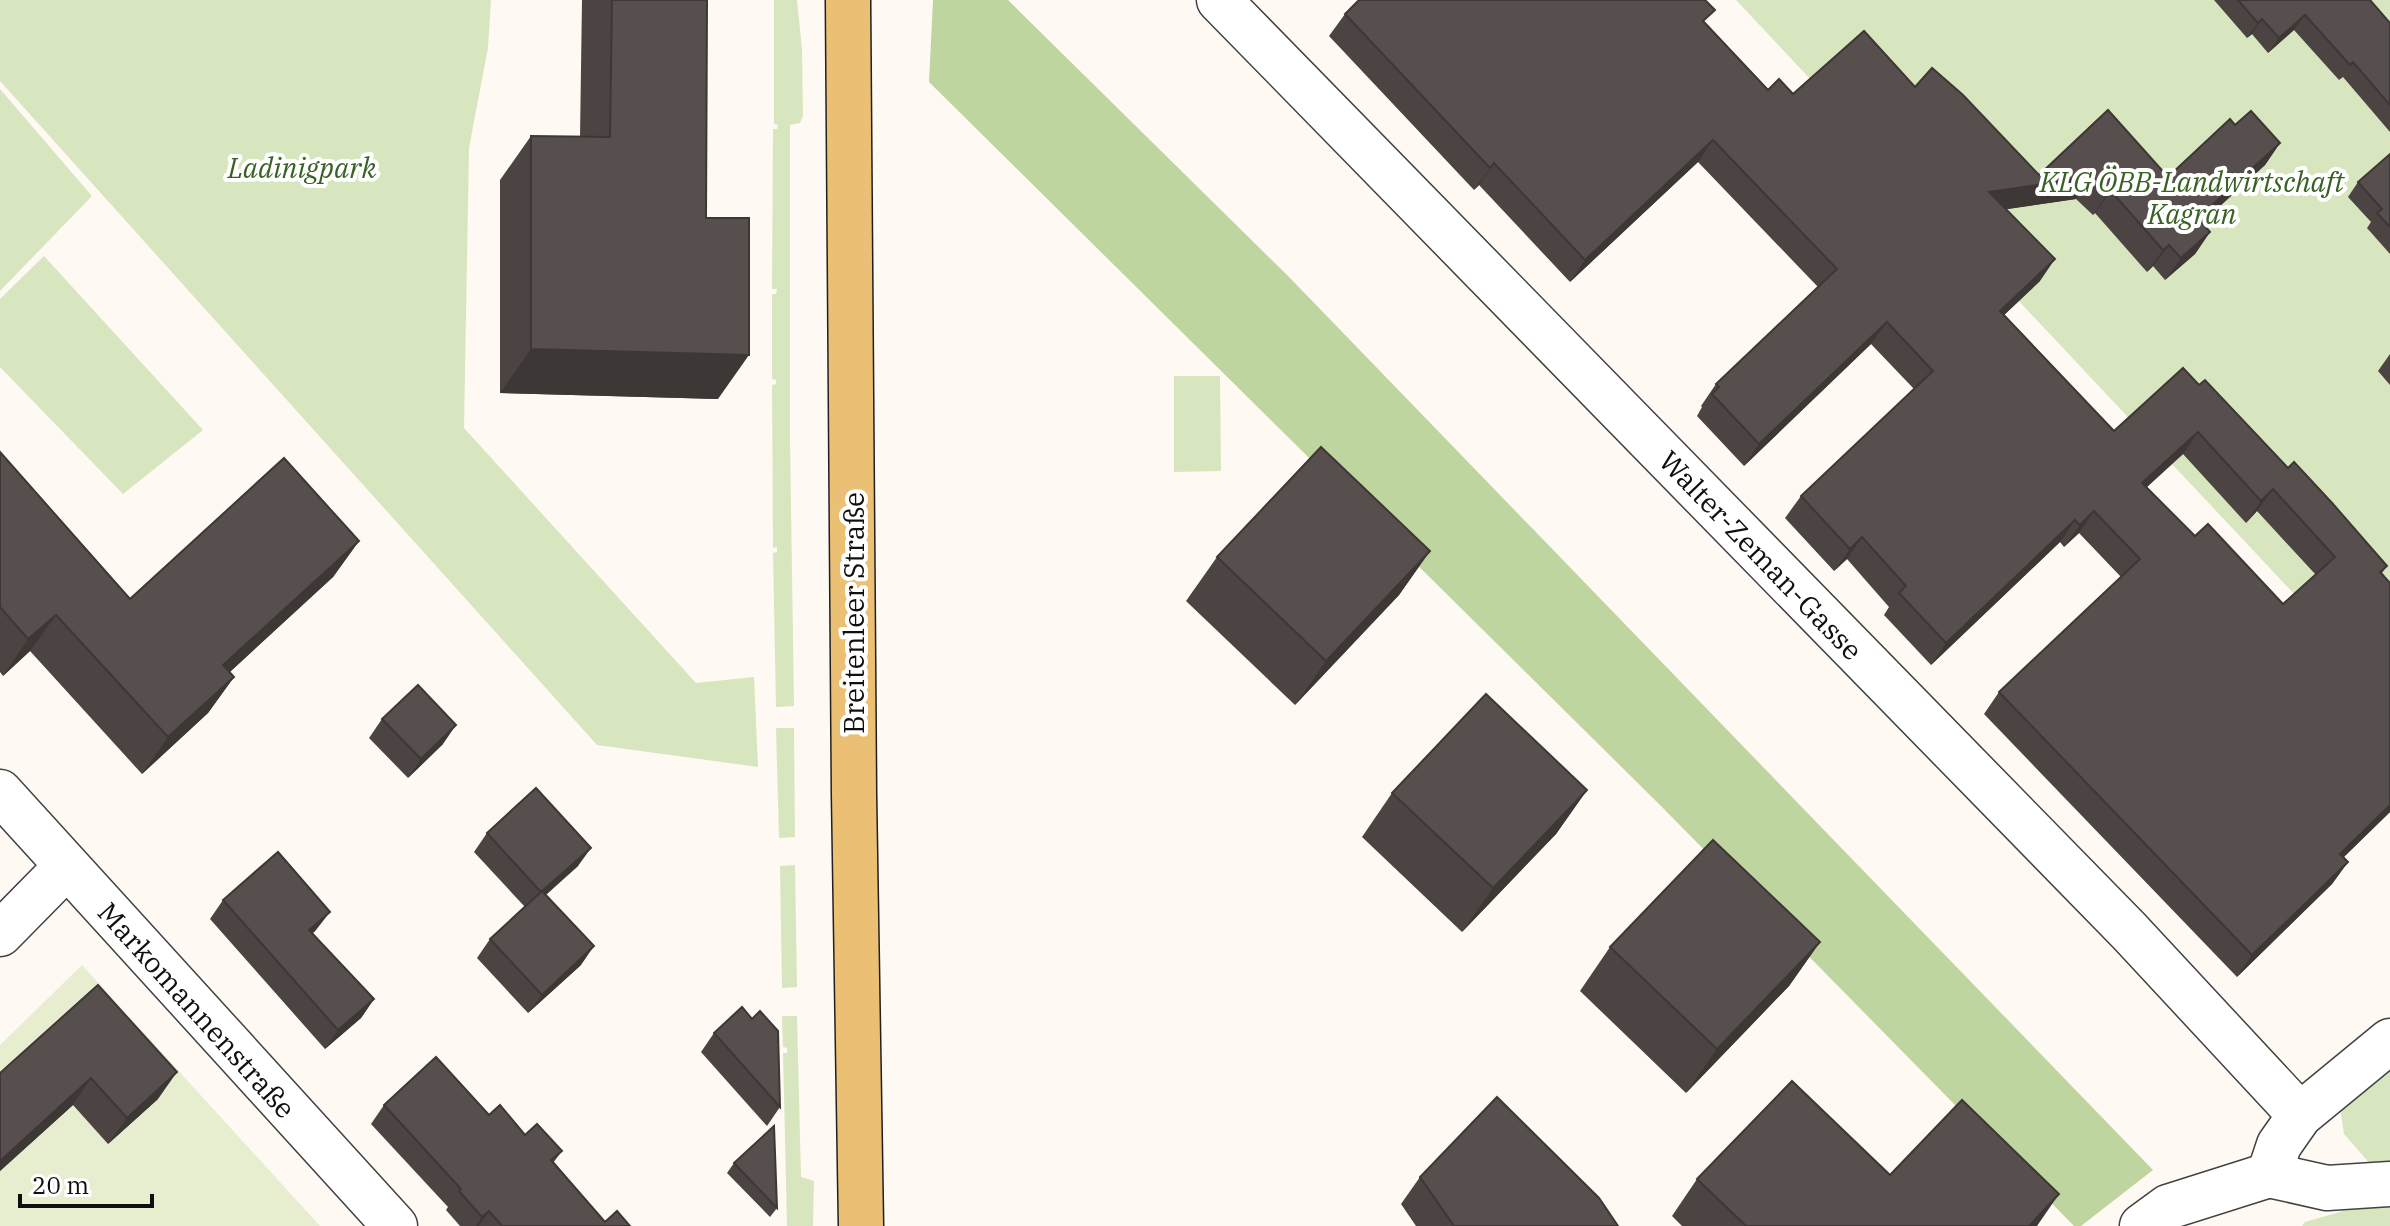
<svg xmlns="http://www.w3.org/2000/svg" width="2390" height="1226" viewBox="0 0 2390 1226" font-family="'IBM Plex Serif',serif">
<style>
.green{fill:#d8e6bf}
.forest{fill:#bed5a0}
.pitch{fill:#e7eed0}
.lines{fill:none;stroke-linecap:round;stroke-linejoin:round}
.minor-casing{stroke:#424242;stroke-width:47}
.major-casing{stroke:#202020;stroke-width:47}
.minor{stroke:#fff;stroke-width:44}
.major{stroke:#ebc075;stroke-width:44}
.wall{fill:#4b4442;fill-rule:evenodd}
.shaded-wall{fill:#3d3736}
.building{fill:#574f4d;stroke:#3d3736;stroke-width:2;fill-rule:evenodd}
.labels{text-anchor:middle;dominant-baseline:central;stroke-width:8;stroke-linejoin:round;paint-order:stroke}
.park-label{font-size:28px;font-style:italic;fill:#396125;stroke:#fff}
.street-label{font-size:28px;fill:#0f0f0f;stroke:#fff}
</style>
<rect width="100%" height="100%" fill="#fefaf3"/>
<g class="green">
<polygon points="0,0 491,0 488,48 469,148 464,428 696,683 754,677 758,767 597,745 0,81"/>
<polygon points="774,0 797,0 802,49 803,116 800,123 790,125 790,437 794,706 776,707 773,553 777,552 777,547 773,548 772,385 776,384 776,380 772,379 772,294 776,294 777,289 772,289 773,129 777,129 778,125 774,124"/>
<polygon points="1736,0 2390,0 2390,696"/>
<polygon points="0,89 92,196 0,291"/>
<polygon points="44,256 203,430 123,494 0,367 0,299"/>
<polygon points="1174,376 1220,376 1221,471 1174,472"/>
<polygon points="776,728 794,728 795,837 779,838"/>
<polygon points="795,865 797,987 782,988 780,866"/>
<polygon points="782,1016 797,1016 801,1177 814,1181 813,1226 787,1226 783,1053 787,1053 787,1048 783,1047"/>
<polygon points="2390,1059 2390,1226 2302,1226 2305,1222 2381,1200 2372,1166 2344,1134 2339,1101"/>
</g>
<polygon class="forest" points="933,0 1008,0 1290,278 2153,1170 2081,1226 2074,1226 1661,806 929,82"/>
<polygon class="pitch" points="82,965 320,1226 0,1226 0,1045"/>
<g class="lines">
<g class="minor-casing">
<g id="minor">
<polyline points="1219,0 2129,931 2300,1115"/>
<polyline points="0,792 395,1226"/>
<polyline points="0,934 66,867"/>
<polyline points="2269,1175 2279,1145 2300,1115 2390,1041"/>
<polyline points="2269,1175 2327,1188 2390,1184"/>
<polyline points="2142,1226 2168,1207 2269,1175"/>
</g>
</g>
<g class="major-casing">
<polyline id="major" points="848,0 854,794 861,1226"/>
</g>
<use href="#minor" class="minor"/>
<use href="#major" class="major"/>
</g>
<g class="wall">
<polygon points="582,0 707,0 706,218 718,399 500,393 500,180 531,136 580,137"/>
<polygon points="2214,0 2370,0 2390,23 2390,132 2343,77 2339,80 2294,30 2268,53 2252,34 2247,38"/>
<path d="M1345,14L1706,24L1768,90L1793,94L1915,87L2039,175L2168,177L2235,125L2280,143L2265,165L2202,222L2210,232L2195,254L2165,280L2153,266L2147,272L2095,213L2093,215L2076,199L2006,209L2040,281L2004,315L2114,431L2199,385L2288,468L2387,566L2382,573L2390,583V812L2344,857L2348,862L2332,884L2237,977L1984,714L1999,692L2121,577L2079,533L2064,547L2060,542L1931,665L1884,615L1889,607L1847,559L1834,571L1785,518L1801,496L1914,389L1871,344L1744,466L1697,416L1702,407L1701,406L1716,384L1818,287L1698,162L1570,282L1479,185L1474,190L1329,36ZM2183,454L2246,523L2257,511L2316,575L2283,604L2195,536L2147,487Z"/>
<polygon points="2390,154 2390,254 2367,228 2371,222 2348,197 2358,182"/>
<polygon points="2390,354 2390,385 2378,371"/>
<polygon points="0,452 130,599 359,541 333,577 230,672 234,677 208,713 142,774 30,651 3,676 0,672"/>
<polygon points="1430,551 1399,595 1295,705 1186,601 1217,557"/>
<polygon points="382,719 443,744 408,778 369,738"/>
<polygon points="1587,790 1556,834 1462,932 1362,837 1392,793"/>
<polygon points="487,833 578,866 546,895 581,965 528,1013 477,958 490,939 525,907 474,852"/>
<polygon points="223,900 316,930 312,934 374,999 361,1018 325,1049 210,919"/>
<polygon points="1820,942 1789,986 1686,1093 1580,991 1610,947"/>
<polygon points="98,985 158,1099 108,1144 73,1105 0,1171 0,1073"/>
<polygon points="714,1033 780,1107 767,1126 701,1052"/>
<polygon points="384,1105 489,1115 525,1135 562,1151 553,1163 605,1222 630,1226 460,1226 446,1210 448,1207 371,1124"/>
<polygon points="734,1163 777,1208 770,1217 727,1173"/>
<polygon points="1890,1175 2037,1226 1682,1226 1672,1216 1697,1179"/>
<polygon points="1420,1177 1618,1226 1416,1226 1401,1204"/>
</g>
<g class="shaded-wall">
<polygon points="2305,15 2294,30 2268,53 2279,38"/>
<polygon points="2262,19 2252,34 2247,38 2258,23"/>
<polygon points="1713,140 1698,162 1570,282 1585,260"/>
<polygon points="2280,143 2265,165 2183,240 2198,218"/>
<polygon points="1494,163 1479,185 1474,190 1490,168"/>
<polygon points="2092,177 2076,199 1974,214 1989,192"/>
<polygon points="2111,191 2095,213 2093,215 2108,193"/>
<polygon points="2210,232 2195,254 2165,280 2181,258"/>
<polygon points="2169,245 2153,266 2147,272 2163,250"/>
<polygon points="2055,259 2040,281 1985,333 2000,311"/>
<polygon points="1887,322 1871,344 1744,466 1759,444"/>
<polygon points="531,349 749,355 718,399 500,393"/>
<polygon points="2198,432 2183,454 2127,505 2142,483"/>
<polygon points="2273,489 2257,511 2246,523 2261,501"/>
<polygon points="2094,511 2079,533 2064,547 2080,525"/>
<polygon points="2075,520 2060,542 1931,665 1946,643"/>
<polygon points="1862,537 1847,559 1834,571 1850,549"/>
<polygon points="359,541 333,577 197,702 223,665"/>
<polygon points="1430,551 1399,595 1295,705 1326,661"/>
<polygon points="56,615 30,651 3,676 28,639"/>
<polygon points="234,677 208,713 142,774 168,737"/>
<polygon points="456,725 443,744 408,778 421,759"/>
<polygon points="1587,790 1556,834 1462,932 1493,888"/>
<polygon points="2390,805 2390,812 2325,875 2340,854"/>
<polygon points="591,848 578,866 528,910 541,892"/>
<polygon points="2348,862 2332,884 2237,977 2252,955"/>
<polygon points="330,912 316,930 296,949 309,930"/>
<polygon points="1820,942 1789,986 1686,1093 1717,1049"/>
<polygon points="594,946 581,965 528,1013 542,995"/>
<polygon points="374,999 361,1018 325,1049 338,1030"/>
<polygon points="177,1072 158,1099 108,1144 127,1118"/>
<polygon points="91,1078 73,1105 0,1171 0,1161"/>
<polygon points="2059,1194 2037,1226 2029,1226"/>
<polygon points="489,1211 479,1226 476,1226 482,1217"/>
</g>
<g class="building">
<polygon points="612,0 707,0 706,218 749,218 749,355 531,349 531,136 610,137"/>
<path d="M1359,0H1705L1715,10L1703,21L1768,90L1779,79L1793,94L1864,31L1915,87L1932,68L1963,95L2039,175L2108,110L2168,177L2230,119L2235,125L2251,111L2280,143L2198,218L2210,232L2181,258L2169,245L2163,250L2111,191L2108,193L2092,177L1989,192L2055,259L2000,311L2114,431L2183,368L2199,385L2205,380L2288,468L2294,462L2333,504L2387,566L2380,572L2390,583V805L2340,854L2348,862L2252,955L1999,692L2140,559L2094,511L2080,525L2075,520L1946,643L1899,593L1906,586L1862,537L1850,549L1801,496L1933,371L1887,322L1759,444L1712,394L1719,387L1716,384L1837,269L1713,140L1585,260L1494,163L1490,168L1345,14ZM2198,432L2261,501L2273,489L2335,557L2283,604L2208,524L2195,536L2142,483Z"/>
<polygon points="2238,0 2370,0 2390,23 2390,105 2353,62 2350,65 2305,15 2279,38 2262,19 2258,23"/>
<polygon points="2390,154 2390,227 2377,213 2382,209 2358,182"/>
<polygon points="1321,447 1430,551 1326,661 1217,557"/>
<polygon points="0,452 130,599 284,458 359,541 223,665 234,677 168,737 56,615 28,639 0,607"/>
<polygon points="418,685 456,725 421,759 382,719"/>
<polygon points="1486,694 1587,790 1493,888 1392,793"/>
<polygon points="536,788 591,848 541,892 487,833"/>
<polygon points="1713,840 1820,942 1717,1049 1610,947"/>
<polygon points="278,852 330,912 309,930 374,999 338,1030 223,900"/>
<polygon points="542,891 594,946 542,995 490,939"/>
<polygon points="98,985 177,1072 127,1118 91,1078 0,1161 0,1073"/>
<polygon points="742,1007 752,1019 760,1011 778,1031 780,1107 714,1033"/>
<polygon points="436,1057 489,1115 500,1105 525,1135 537,1124 562,1151 551,1160 605,1222 617,1211 630,1226 502,1226 489,1211 482,1217 459,1191 461,1189 384,1105"/>
<polygon points="1792,1081 1890,1175 1962,1100 2059,1194 2029,1226 1746,1226 1697,1179"/>
<polygon points="1497,1097 1599,1198 1618,1226 1454,1226 1420,1177"/>
<polygon points="774,1126 777,1208 734,1163"/>
</g>
<g class="labels">
<g class="park-label">
<text x="302" y="167">Ladinigpark</text>
<text x="2192" y="181">KLG ÖBB-Landwirtschaft<tspan x="2192" dy="32">Kagran</tspan></text>
</g>
<g class="street-label">
<text transform="translate(1761 555) rotate(46)">Walter-Zeman-Gasse</text>
<text transform="translate(853 613) rotate(-90)">Breitenleer Straße</text>
<text transform="translate(197 1010) rotate(48)">Markomannenstraße</text>
</g>
</g>
<path d="M20 1194v12h132v-12" fill="none" stroke="#0f0f0f" stroke-width="4"/>
<text x="32" y="1194" font-size="24" fill="#0f0f0f" stroke="#ffffff" stroke-width="6" paint-order="stroke">20 m</text>
</svg>
